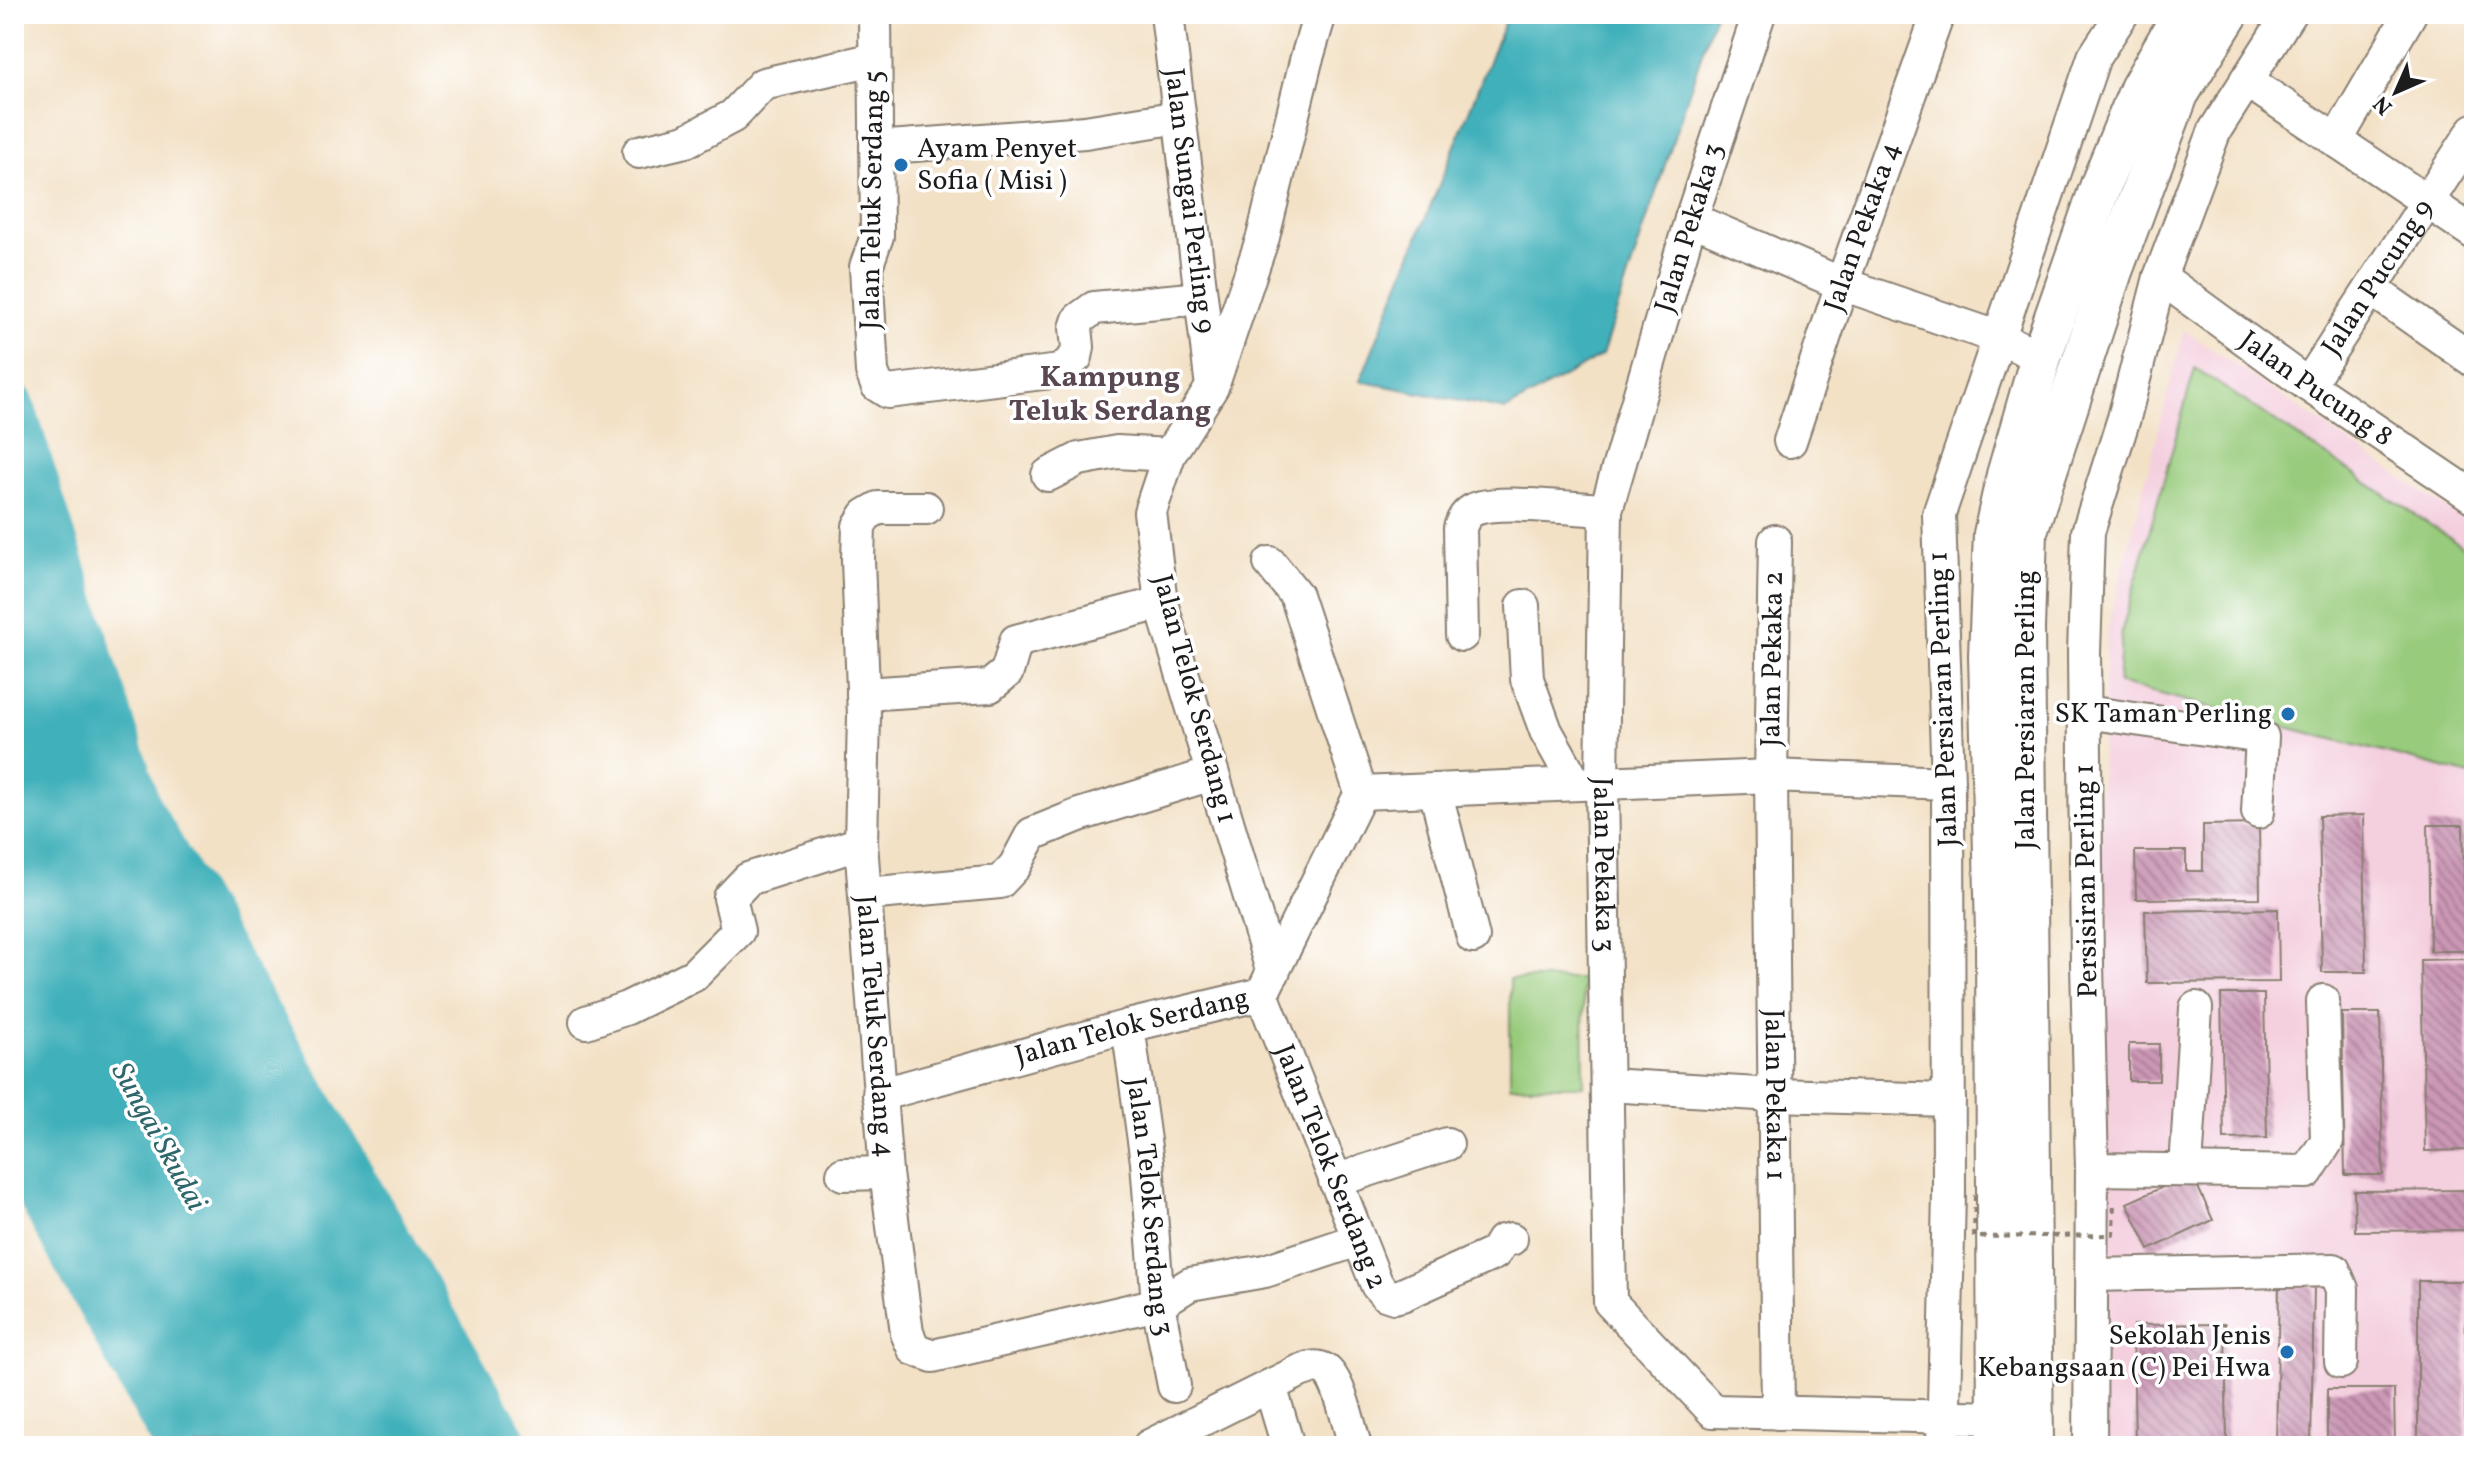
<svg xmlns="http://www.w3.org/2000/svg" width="2488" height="1460" viewBox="0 0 2488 1460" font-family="Vollkorn,serif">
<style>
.built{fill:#f4cfde}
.pitch{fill:#98cb7c;stroke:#5a744c;stroke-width:2}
.water{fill:#40b0ba;stroke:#2e666b;stroke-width:2}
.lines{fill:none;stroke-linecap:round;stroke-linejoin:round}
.river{stroke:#40b0ba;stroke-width:40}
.building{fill:url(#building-back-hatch)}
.minor-casing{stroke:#887e71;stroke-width:36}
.major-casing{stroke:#887e71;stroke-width:44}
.minor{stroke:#fff;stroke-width:32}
.major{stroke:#fff;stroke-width:40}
.path-bridge{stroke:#887e71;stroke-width:4;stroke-dasharray:6 6;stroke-linecap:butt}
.poi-dot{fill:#1f6fb2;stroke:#fff;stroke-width:3}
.labels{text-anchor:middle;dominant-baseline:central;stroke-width:7;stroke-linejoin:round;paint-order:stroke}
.poi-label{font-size:28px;fill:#1c1c1c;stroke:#fff;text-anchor:end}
.street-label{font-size:28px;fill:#1c1c1c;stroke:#fff}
.neighbourhood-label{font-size:30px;font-weight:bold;fill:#594752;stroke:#fff}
.water-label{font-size:30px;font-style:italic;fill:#2e666b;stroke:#fff}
</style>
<defs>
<pattern id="building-back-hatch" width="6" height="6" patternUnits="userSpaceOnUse" patternTransform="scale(2)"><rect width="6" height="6" fill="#cb97b5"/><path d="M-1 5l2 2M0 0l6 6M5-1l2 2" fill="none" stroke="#a47a92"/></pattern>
</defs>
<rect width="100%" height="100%" fill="#fff"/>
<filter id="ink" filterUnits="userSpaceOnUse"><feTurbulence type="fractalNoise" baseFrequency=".0125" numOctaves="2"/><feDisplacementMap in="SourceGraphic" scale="16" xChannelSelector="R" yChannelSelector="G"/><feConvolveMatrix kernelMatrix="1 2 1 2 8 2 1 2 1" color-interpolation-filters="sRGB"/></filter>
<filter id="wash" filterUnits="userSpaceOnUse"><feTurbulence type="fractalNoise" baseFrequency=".006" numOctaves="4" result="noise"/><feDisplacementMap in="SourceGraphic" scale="32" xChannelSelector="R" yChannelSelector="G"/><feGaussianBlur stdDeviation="1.8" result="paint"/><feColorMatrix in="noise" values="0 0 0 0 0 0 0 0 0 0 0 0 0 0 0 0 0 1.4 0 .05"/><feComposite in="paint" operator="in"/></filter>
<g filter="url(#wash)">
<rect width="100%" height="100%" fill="#f3e1c6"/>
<polygon class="built" points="2184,330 2474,527 2474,1446 2101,1446 2100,795 2106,634"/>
<g class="pitch">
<polygon points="2195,368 2474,554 2474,776 2118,683 2122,630"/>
<polygon points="1510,979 1583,979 1584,1086 1510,1086"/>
</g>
<g class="water">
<polygon points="1508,14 1715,14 1602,355 1506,410 1360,381"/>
<polygon points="14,403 141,806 511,1446 174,1446 14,1154"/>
</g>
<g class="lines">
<g class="river">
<polyline points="14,403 141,806 511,1446"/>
<polyline points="14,1154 174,1446"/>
</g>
</g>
<g id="blocks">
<g class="building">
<polygon points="2364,815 2366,972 2322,972 2319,816"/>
<polygon points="2259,824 2260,898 2136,899 2135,851 2186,851 2186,871 2203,871 2203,825"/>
<polygon points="2428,825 2463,825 2465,951 2430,951"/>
<polygon points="2278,909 2279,982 2147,983 2145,911"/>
<polygon points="2466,959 2469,1150 2425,1151 2421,960"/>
<polygon points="2221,994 2264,994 2267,1138 2224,1139"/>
<polygon points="2342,1013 2380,1013 2383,1175 2345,1175"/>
<rect x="2129" y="1044" width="30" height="37"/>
<polygon points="2192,1174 2213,1220 2149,1250 2127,1203"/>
<polygon points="2474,1190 2474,1230 2355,1231 2354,1191"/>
<polygon points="2418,1281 2466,1281 2465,1446 2418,1446"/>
<polygon points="2279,1285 2314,1286 2311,1446 2276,1446"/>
<polygon points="2225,1324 2227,1446 2135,1446 2133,1325"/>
<polygon points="2327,1389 2394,1389 2395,1446 2327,1446"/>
</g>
</g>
</g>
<g filter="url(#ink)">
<use href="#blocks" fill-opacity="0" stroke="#887e71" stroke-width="2"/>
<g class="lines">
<g class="minor-casing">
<g id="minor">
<polyline points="875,14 877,236 866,267 872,372 877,385 888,392 1060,371 1076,357 1078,347 1076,328 1079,319 1094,308 1201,298"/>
<path id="s1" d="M1167,14L1211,379"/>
<path id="s2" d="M1759,14L1691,219L1606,510L1602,782L1610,1302L1713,1411L1999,1418"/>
<polyline points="2246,80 2474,233"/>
<polyline points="2336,141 2410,14"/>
<polyline points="876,148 1085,132 1179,117"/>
<polyline points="639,152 686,141 733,116 763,84 875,59"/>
<polyline points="1691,219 1842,284 1997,337 2041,357"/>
<path id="s3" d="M2160,277L2308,385L2474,497"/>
<polyline points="2371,289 2474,361"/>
<path id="s4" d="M2308,385L2474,130"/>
<path id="s5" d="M1790,441L1842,284L1938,14"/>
<polyline points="1048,475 1079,459 1117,452 1169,455"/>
<path id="s6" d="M926,508H878L866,515L859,526L858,560L864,716L861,843L886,1173L907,1333L914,1349L933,1356L1158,1304L1190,1284L1265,1271L1358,1240"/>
<path id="s7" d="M1775,541L1771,776L1778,1413"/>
<polyline points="1270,563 1296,595 1361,793"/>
<polyline points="1523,606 1527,679 1546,731 1575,783"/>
<path d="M1462,635L1460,528C1463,519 1466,513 1475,509C1502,499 1575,509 1606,510"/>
<polyline points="863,694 990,686 1007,672 1016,641 1161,603"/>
<polyline points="2085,712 2262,737 2258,812"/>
<polyline points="1435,790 1473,937"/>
<polyline points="1361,793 1771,776 1948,783"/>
<polyline points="866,894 1000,882 1015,866 1032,834 1079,815 1212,774"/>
<polyline points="1273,973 1161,603 1150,512 1169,455 1212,387 1263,237 1306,61 1320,14"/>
<path id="s8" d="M1262,994L1377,1285L1385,1294L1394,1297L1402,1295L1495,1253L1502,1241L1511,1239"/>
<polyline points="586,1022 627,1008 694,975 738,931 730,898 748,879 861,843"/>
<path id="s9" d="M1128,1026L1147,1162L1158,1304L1174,1386"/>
<polyline points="1607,1085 1775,1095 1949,1100"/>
<path id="s10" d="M879,1095L1128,1026L1262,994L1361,793"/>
<polyline points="2186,1168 2196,1008"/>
<polyline points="2092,1169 2307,1172 2327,1141 2323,1001"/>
<polyline points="843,1174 886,1173"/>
<polyline points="1335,1181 1447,1144"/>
<polyline points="2092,1275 2334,1270 2342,1289 2341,1362"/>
<polyline points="1270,1386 1288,1446"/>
<path d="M1149,1446L1300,1371C1308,1368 1316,1365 1325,1370C1339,1378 1350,1429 1355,1446"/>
<polyline points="1943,1446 1949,1194 1948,783 1939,514 2094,57 2122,14"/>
<polyline points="2090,1446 2092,1169 2087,964 2084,653 2088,532 2124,418 2160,277 2215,130 2289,14"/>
</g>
</g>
<g class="major-casing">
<g id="major">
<polyline points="1998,1446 1996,934 1989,655 1994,534 2007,475 2041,357 2102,182 2140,89 2183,14"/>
<polyline points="2033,1446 2024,629 2027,531 2112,271 2178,94 2228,14"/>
</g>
</g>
<use href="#minor" class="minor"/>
<use href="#major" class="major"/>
<polyline class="path-bridge" points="1975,1195 1974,1237 2113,1235 2114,1201"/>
</g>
</g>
<g class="poi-dot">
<circle cx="901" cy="165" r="8"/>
<circle cx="2288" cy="714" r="8"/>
<circle cx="2287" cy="1352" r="8"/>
</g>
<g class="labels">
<g class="poi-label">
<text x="917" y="149" text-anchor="start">Ayam Penyet<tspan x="917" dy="32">Sofia ( Misi )</tspan></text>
<text x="2272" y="714">SK Taman Perling</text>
<text x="2271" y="1336">Sekolah Jenis<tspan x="2271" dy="32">Kebangsaan (C) Pei Hwa</tspan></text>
</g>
<g class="street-label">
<text transform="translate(873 200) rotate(-89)">Jalan Teluk Serdang 5</text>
<text stroke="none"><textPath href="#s1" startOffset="188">Jalan Sungai Perling 9</textPath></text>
<text stroke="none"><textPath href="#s5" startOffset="226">Jalan Pekaka 4</textPath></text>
<text transform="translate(1690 228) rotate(-73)">Jalan Pekaka 3</text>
<text stroke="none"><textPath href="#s4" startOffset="128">Jalan Pucung 9</textPath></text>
<text stroke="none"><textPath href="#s3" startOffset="192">Jalan Pucung 8</textPath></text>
<text transform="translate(1773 659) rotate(-89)">Jalan Pekaka 2</text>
<text transform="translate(1194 699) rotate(75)">Jalan Telok Serdang 1</text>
<text transform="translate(1944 699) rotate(-92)">Jalan Persiaran Perling 1</text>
<text transform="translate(2026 710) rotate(-90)">Jalan Persiaran Perling</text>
<text stroke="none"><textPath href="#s2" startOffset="874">Jalan Pekaka 3</textPath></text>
<text transform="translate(2087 881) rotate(-91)">Persisiran Perling 1</text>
<text stroke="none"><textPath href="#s6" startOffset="576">Jalan Teluk Serdang 4</textPath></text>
<text stroke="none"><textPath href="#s10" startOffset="262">Jalan Telok Serdang</textPath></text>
<text stroke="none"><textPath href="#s7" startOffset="554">Jalan Pekaka 1</textPath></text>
<text stroke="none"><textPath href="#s8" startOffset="186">Jalan Telok Serdang 2</textPath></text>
<text stroke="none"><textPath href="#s9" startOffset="182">Jalan Telok Serdang 3</textPath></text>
</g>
<g class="neighbourhood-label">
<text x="1110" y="378">Kampung<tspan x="1110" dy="34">Teluk Serdang</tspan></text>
</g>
<g class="water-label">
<text transform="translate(158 1137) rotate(61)">Sungai Skudai</text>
</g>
</g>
<rect width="2488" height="1460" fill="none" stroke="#fff" stroke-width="48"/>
<g transform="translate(2396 92) rotate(225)" stroke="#ffffff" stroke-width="6" paint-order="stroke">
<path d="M0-6L14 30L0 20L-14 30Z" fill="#1c1c1c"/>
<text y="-12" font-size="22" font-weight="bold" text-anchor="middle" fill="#1c1c1c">N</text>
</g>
</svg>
